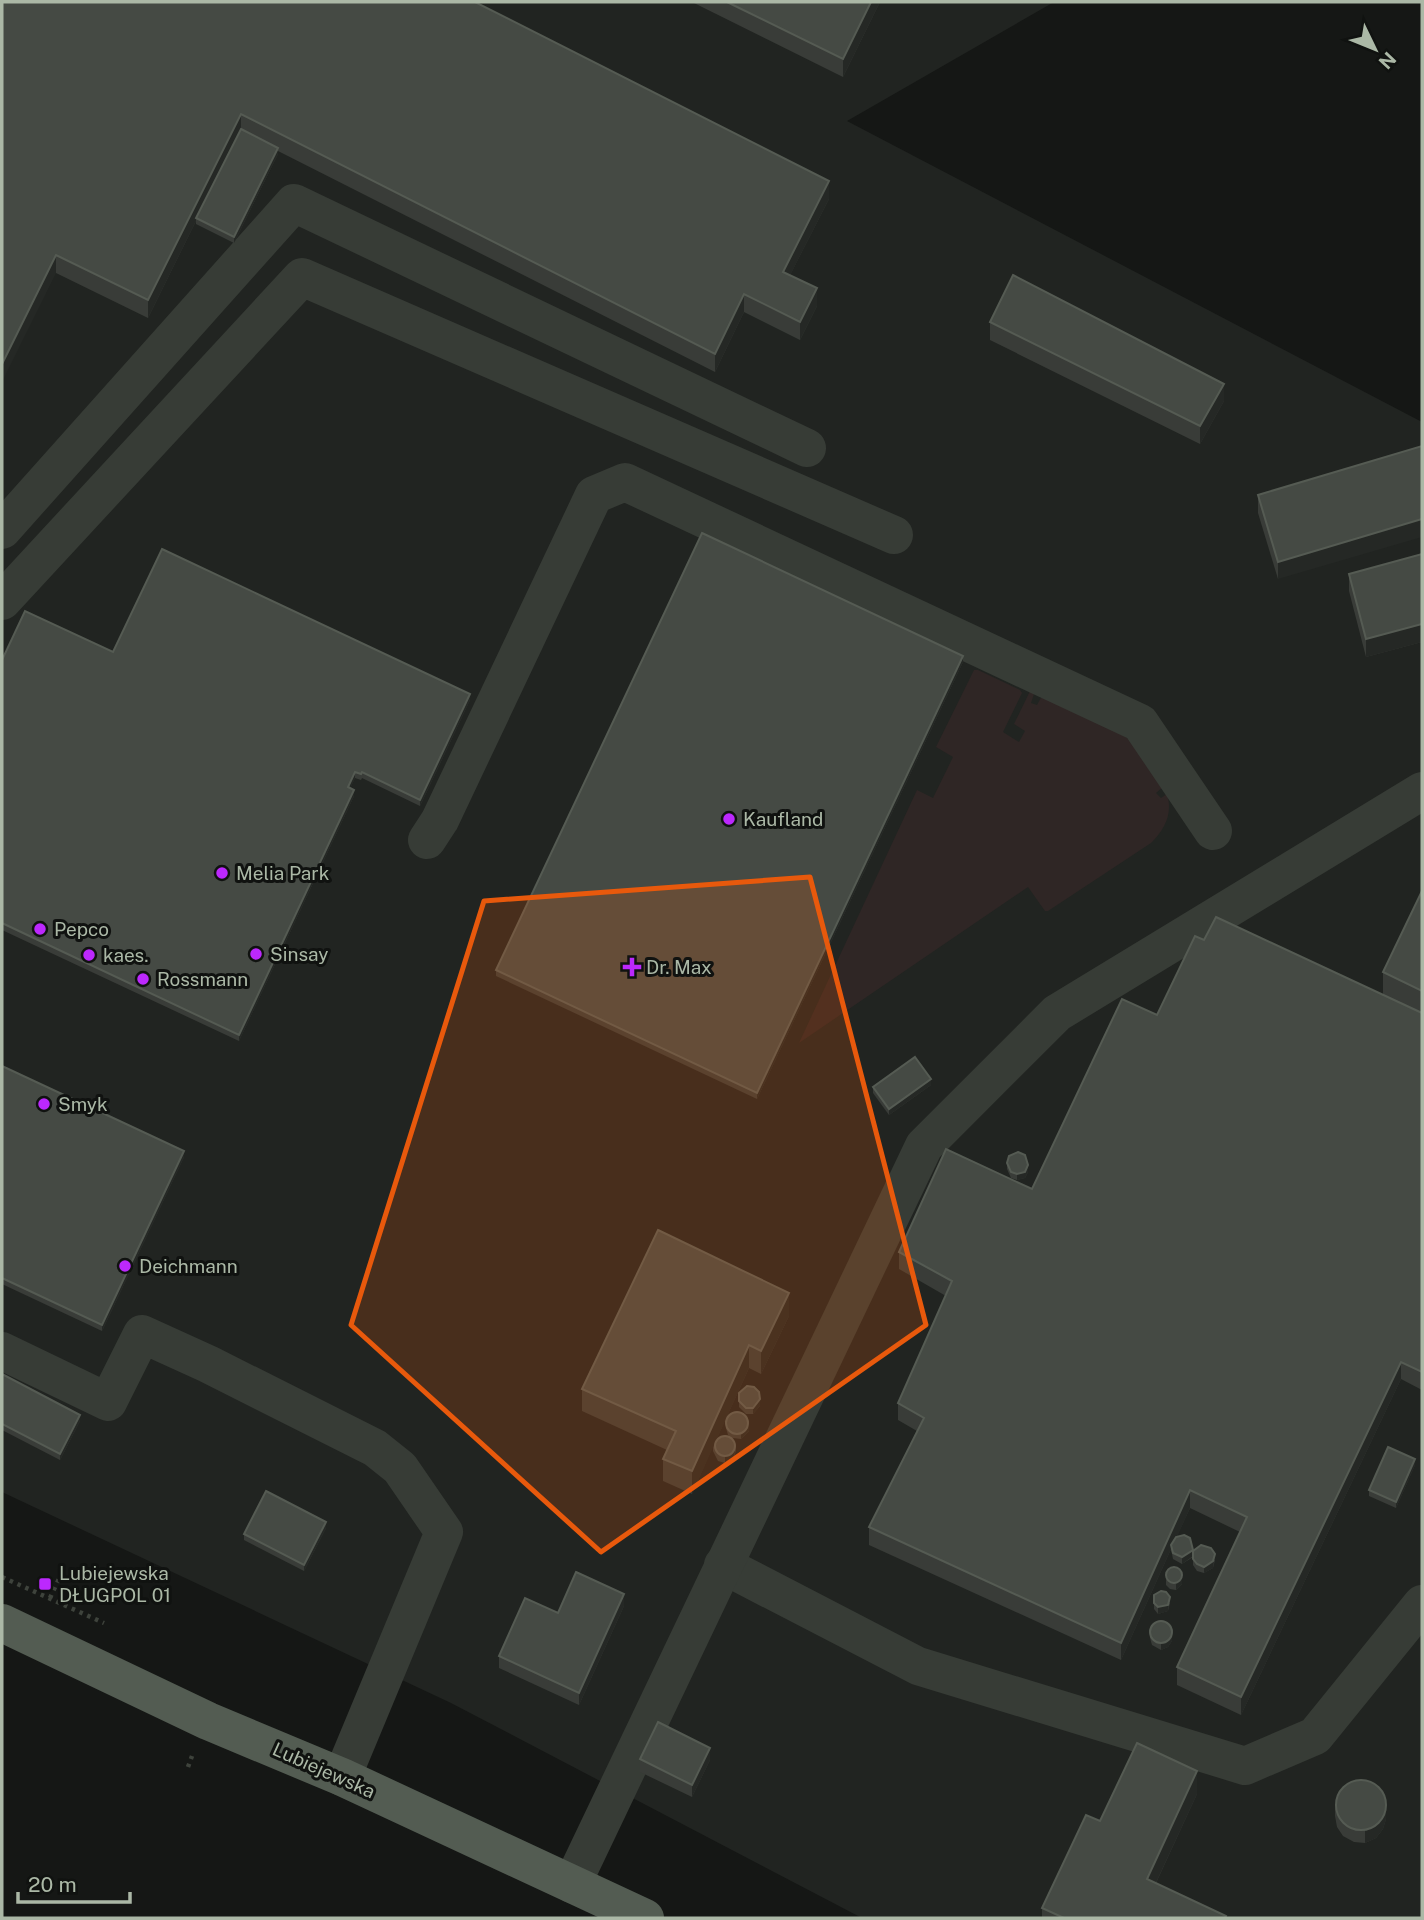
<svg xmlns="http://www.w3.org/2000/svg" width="1424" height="1920" viewBox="0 0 1424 1920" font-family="'Public Sans',sans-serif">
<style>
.built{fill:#212421}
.green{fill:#2f2625}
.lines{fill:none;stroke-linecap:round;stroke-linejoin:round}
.path{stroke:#3e433c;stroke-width:4.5;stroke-dasharray:3.5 5;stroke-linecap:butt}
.minor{stroke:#373c36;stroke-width:38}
.major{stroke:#535c52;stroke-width:38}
.wall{fill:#393c38}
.shaded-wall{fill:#252825}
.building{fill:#454a44;stroke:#555b53;stroke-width:2}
.marked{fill:#e8590c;fill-opacity:0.2;stroke:#e8590c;stroke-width:5;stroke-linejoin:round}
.poi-dot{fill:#bc28fd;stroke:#101210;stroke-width:2.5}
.labels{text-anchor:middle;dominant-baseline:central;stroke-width:6;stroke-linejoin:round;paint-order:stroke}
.poi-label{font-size:19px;fill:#abb8a6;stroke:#101210;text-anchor:start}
.street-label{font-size:19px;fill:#abb8a6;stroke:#101210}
</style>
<rect width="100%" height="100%" fill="#151715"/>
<polygon class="built" points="2,2 1054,2 847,121 1422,422 1422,1918 862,1918 451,1703 2,1492"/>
<path class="green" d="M974,670H978L1020,690L1022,693L1003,732L1019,742L1025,731L1014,724L1031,689L1035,691L1031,703L1037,705L1043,694L1114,728L1131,741L1164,786L1156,793L1161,798L1167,794C1173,814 1165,829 1151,843L1048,911H1045L1028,887L799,1043L917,790L933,798L953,757L936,747Z"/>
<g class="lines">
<g class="path">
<polyline points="2,1577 104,1623"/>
<polyline points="50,1598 63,1570"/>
<polyline points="188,1767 192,1756"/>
</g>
<g class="minor">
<polyline points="2,530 294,203 807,448"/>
<polyline points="2,601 302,277 894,535"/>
<polyline points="427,840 440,820 594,495 625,482 1140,723 1213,831"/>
<polyline points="2,1351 108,1402 142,1334 208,1364 375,1448 400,1468 444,1532 342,1777"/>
<polyline points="723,1565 918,1666 1245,1766 1315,1736 1422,1604"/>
<polyline points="572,1884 924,1146 1057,1013 1422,791"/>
</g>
<polyline class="major" points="2,1623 208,1721 342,1777 645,1918"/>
</g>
<g class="wall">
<polygon points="2,2 829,199 790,275 817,306 800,340 744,312 715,372 278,151 278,154 234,243 196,224 196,221 148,318 56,273"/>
<polygon points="692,2 880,2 843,77"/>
<polygon points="990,322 1224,401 1200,444 990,340"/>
<polygon points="1422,446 1278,579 1258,513 1258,495"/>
<polygon points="1422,554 1422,642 1366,657 1349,591 1349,574"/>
<polygon points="113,652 470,700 420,806 362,778 361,780 355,778 350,788 354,796 239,1041 2,930 2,660"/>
<polygon points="963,662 757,1099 496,976 496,970"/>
<polygon points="1422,891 1422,1390 1401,1379 1241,1715 1177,1685 1177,1667 1240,1532 1190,1508 1177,1536 1193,1551 1215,1560 1213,1568 1204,1573 1197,1571 1193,1565 1193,1557 1182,1564 1173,1559 1171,1549 1121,1660 869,1545 869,1527 917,1431 898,1420 898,1403 946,1296 899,1269 899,1252 1032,1189 1157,1015 1204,940 1383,995 1383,972"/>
<polygon points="2,1066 184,1157 102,1331 2,1284"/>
<polygon points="931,1085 889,1115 873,1093 873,1087"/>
<polygon points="1007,1163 1028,1172 1025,1178 1017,1180 1011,1178 1007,1169"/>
<polygon points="789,1316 761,1374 749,1368 717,1438 731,1437 728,1435 726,1428 726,1422 749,1431 741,1439 733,1438 736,1450 734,1458 725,1463 718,1461 713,1451 713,1446 692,1494 663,1481 663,1459 667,1450 582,1411 582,1389"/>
<polygon points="2,1374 80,1421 60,1460 2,1430"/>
<polygon points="739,1393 760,1406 753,1414 746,1414 739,1407"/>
<polygon points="1415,1465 1396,1508 1369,1496 1369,1490"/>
<polygon points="326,1528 304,1571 244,1540 244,1534"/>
<polygon points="1166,1571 1182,1584 1176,1590 1170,1589 1166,1585"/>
<polygon points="1154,1595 1170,1603 1168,1611 1158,1614 1154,1609"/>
<polygon points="624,1606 579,1705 499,1668 499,1656 558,1613"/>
<polygon points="1150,1632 1172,1641 1168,1647 1161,1650 1152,1645 1150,1638"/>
<polygon points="640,1759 710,1760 692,1797 640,1772"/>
<polygon points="1197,1794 1156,1883 1226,1918 1042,1918 1042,1908 1100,1821"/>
<polygon points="1335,1804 1386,1819 1383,1829 1376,1838 1365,1843 1354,1842 1343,1836 1337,1827 1335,1816"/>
</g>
<g class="shaded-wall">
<polygon points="871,2 880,2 843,77 843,59"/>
<polygon points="241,114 241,132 196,218 196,221 148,318 148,300"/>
<polygon points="278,148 278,154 234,243 234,237"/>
<polygon points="829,181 829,199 783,289 783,272"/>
<polygon points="56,255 56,273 2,382 2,364"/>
<polygon points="817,288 817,306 800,340 800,322"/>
<polygon points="744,294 744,312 715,372 715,354"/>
<polygon points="1224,384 1224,401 1200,444 1200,426"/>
<polygon points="1422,519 1422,537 1278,579 1278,562"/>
<polygon points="1422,624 1422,642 1366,657 1366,639"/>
<polygon points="963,656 963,662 757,1099 757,1093"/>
<polygon points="470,694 470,700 420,806 420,800"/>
<polygon points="355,772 355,778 348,793 348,787"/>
<polygon points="354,790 354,796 239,1041 239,1035"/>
<polygon points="931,1079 931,1085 889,1115 889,1109"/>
<polygon points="184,1151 184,1157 102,1331 102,1325"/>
<polygon points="1028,1165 1028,1172 1025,1178 1017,1180 1017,1174"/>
<polygon points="789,1293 789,1316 761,1374 761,1351"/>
<polygon points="749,1345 749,1368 692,1494 692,1471"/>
<polygon points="1401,1362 1401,1379 1241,1715 1241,1697"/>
<polygon points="760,1399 760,1406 753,1414 753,1408"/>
<polygon points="80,1415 80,1421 60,1460 60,1454"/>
<polygon points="749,1425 749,1431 741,1439 741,1433"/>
<polygon points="736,1444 734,1458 725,1463 725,1457"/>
<polygon points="1415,1459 1415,1465 1396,1508 1396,1502"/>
<polygon points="1190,1490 1190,1508 1172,1548 1171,1545 1171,1549 1121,1660 1121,1643"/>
<polygon points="326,1522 326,1528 304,1571 304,1565"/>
<polygon points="1193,1550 1193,1556 1182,1564 1182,1557"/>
<polygon points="1215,1554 1213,1568 1204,1573 1204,1567"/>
<polygon points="1182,1578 1182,1584 1176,1590 1176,1584"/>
<polygon points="624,1594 624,1606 579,1705 579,1693"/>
<polygon points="1170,1597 1168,1611 1158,1614 1158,1607"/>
<polygon points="1172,1635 1172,1641 1168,1647 1161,1650 1161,1644"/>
<polygon points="710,1748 710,1760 692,1797 692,1785"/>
<polygon points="1197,1771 1197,1794 1147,1902 1147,1879"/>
<polygon points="1386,1806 1386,1819 1383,1829 1376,1838 1365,1843 1365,1830"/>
</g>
<g class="building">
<polygon points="2,2 475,2 829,181 783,272 817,288 800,322 744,294 715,354 241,114 148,300 56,255 2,364"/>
<polygon points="727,2 871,2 843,59"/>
<polygon points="241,129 278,148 234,237 196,218"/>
<polygon points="1013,275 1224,384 1200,426 990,322"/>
<polygon points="1422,446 1422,519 1278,562 1258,495"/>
<polygon points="702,533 963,656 757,1093 496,970"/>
<polygon points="162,549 470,694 420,800 362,772 361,774 355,772 348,787 354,790 239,1035 2,923 2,660 25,611 113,652"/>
<polygon points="1422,554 1422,624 1366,639 1349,574"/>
<polygon points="1422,891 1422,991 1383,972"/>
<polygon points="1216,917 1422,1013 1422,1372 1401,1362 1241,1697 1177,1667 1247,1517 1190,1490 1121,1643 869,1527 924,1418 898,1403 952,1281 899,1252 946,1149 1032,1189 1122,999 1157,1015 1195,936 1204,940"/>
<polygon points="915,1057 931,1079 889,1109 873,1087"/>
<polygon points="2,1066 184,1151 102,1325 2,1278"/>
<polygon points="1018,1152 1025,1155 1028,1165 1025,1172 1017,1174 1011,1172 1007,1163 1009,1156"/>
<polygon points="658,1230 789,1293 761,1351 749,1345 692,1471 663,1459 676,1431 582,1389"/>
<polygon points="2,1374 80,1415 60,1454 2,1424"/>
<polygon points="747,1386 754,1387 759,1392 760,1399 753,1408 746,1408 739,1401 739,1393"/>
<circle cx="737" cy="1423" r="11"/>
<circle cx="725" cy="1446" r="10"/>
<polygon points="1388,1447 1415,1459 1396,1502 1369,1490"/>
<polygon points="266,1491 326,1522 304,1565 244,1534"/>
<polygon points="1184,1535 1190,1538 1193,1550 1182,1557 1173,1553 1171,1545 1176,1537"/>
<polygon points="1201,1545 1211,1548 1215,1554 1213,1561 1204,1567 1197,1564 1193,1559 1193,1551"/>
<circle cx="1174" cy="1575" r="8"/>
<polygon points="576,1572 624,1594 579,1693 499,1656 525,1598 558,1613"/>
<polygon points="1161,1591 1166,1592 1170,1597 1168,1605 1158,1607 1154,1603 1154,1595"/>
<circle cx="1161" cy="1632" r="11"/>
<polygon points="658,1722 710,1748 692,1785 640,1759"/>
<polygon points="1137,1743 1197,1771 1147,1879 1226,1916 1225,1918 1064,1918 1042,1908 1086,1815 1100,1821"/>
<circle cx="1361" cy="1805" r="25"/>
</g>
<path class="marked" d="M810,877L926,1325L601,1552L351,1325L484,901Z"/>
<g class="poi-dot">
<circle cx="729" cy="819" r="7"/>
<circle cx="222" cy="873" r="7"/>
<circle cx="40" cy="929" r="7"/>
<circle cx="256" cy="954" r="7"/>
<circle cx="89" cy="955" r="7"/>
<path d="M628.5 956.5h7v7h7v7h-7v7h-7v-7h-7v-7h7z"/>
<circle cx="143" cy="979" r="7"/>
<circle cx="44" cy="1104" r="7"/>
<circle cx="125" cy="1266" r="7"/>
<rect x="38" y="1577" width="14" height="14" rx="3.5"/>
</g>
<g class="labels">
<g class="poi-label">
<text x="743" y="819">Kaufland</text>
<text x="236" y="873">Melia Park</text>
<text x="54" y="929">Pepco</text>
<text x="270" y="954">Sinsay</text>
<text x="103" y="955">kaes.</text>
<text x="646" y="967">Dr. Max</text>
<text x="157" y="979">Rossmann</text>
<text x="58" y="1104">Smyk</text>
<text x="139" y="1266">Deichmann</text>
<text x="59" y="1573">Lubiejewska<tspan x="59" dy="22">DŁUGPOL 01</tspan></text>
</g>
<g class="street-label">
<text transform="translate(324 1770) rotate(24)">Lubiejewska</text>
</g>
</g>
<rect width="1424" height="1920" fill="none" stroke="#abb8a6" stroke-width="7"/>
<g transform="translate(1375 49) rotate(133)" stroke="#101210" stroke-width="5" paint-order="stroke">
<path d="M0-5L12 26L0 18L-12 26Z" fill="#abb8a6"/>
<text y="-10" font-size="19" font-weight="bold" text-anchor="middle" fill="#abb8a6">N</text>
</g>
<path d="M18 1892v10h112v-10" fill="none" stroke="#abb8a6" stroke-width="3.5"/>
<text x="28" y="1892" font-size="21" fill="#abb8a6" stroke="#101210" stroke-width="5" paint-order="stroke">20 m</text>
</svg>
